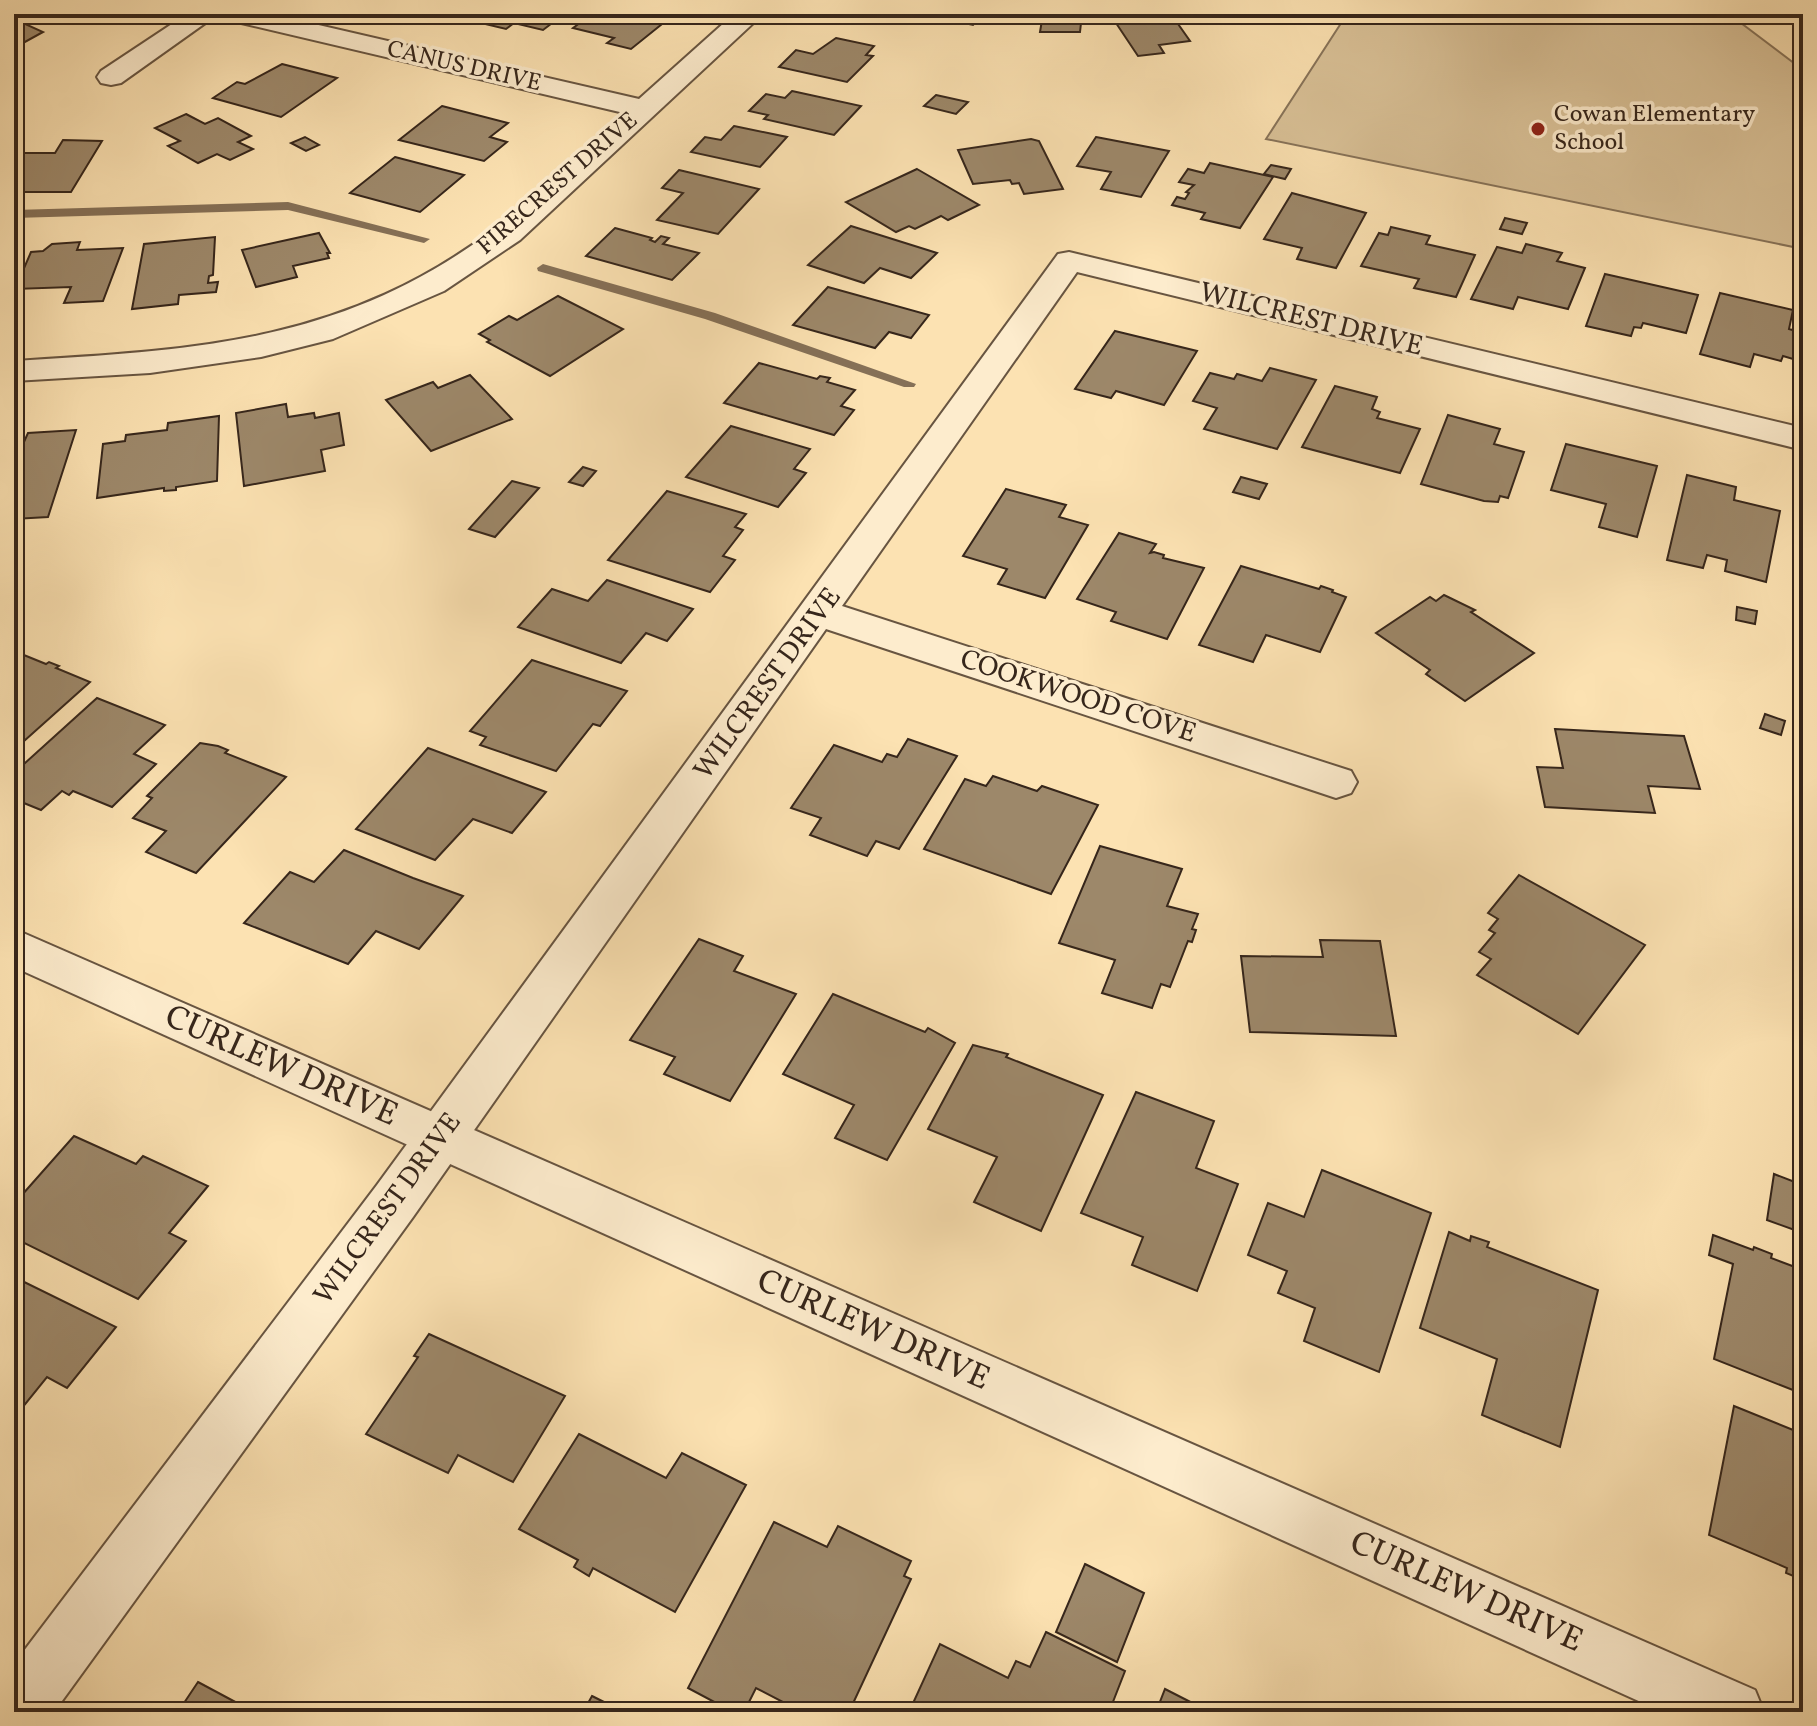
<svg xmlns="http://www.w3.org/2000/svg" width="1817" height="1726" viewBox="0 0 1817 1726" font-family="Vollkorn,serif">
<style>
.green{fill:#dac298;stroke:#88745a;stroke-width:2}
.lines{fill:none;stroke-linecap:round;stroke-linejoin:round}
.stream{fill:#857057;fill-rule:evenodd}
.building{fill:#9d886a;stroke:#36261b;stroke-width:2}
.minor-casing{stroke:#685541;stroke-width:4}
.tertiary-casing{stroke:#685541;stroke-width:4}
.minor{fill:#fdeccd;fill-rule:evenodd}
.tertiary{fill:#fdeccd;fill-rule:evenodd}
.poi-dot{fill:#8f2418;stroke:#fdeccd;stroke-width:3}
.labels{text-anchor:middle;dominant-baseline:central;stroke-width:7;stroke-linejoin:round;paint-order:stroke}
.far-street-label{font-size:24px;fill:#36261b;stroke:#fdeccd}
.far-poi-label{font-size:24px;fill:#36261b;stroke:#fdeccd;text-anchor:start}
.street-label{font-size:28px;fill:#36261b;stroke:#fdeccd}
.near-street-label{font-size:34px;fill:#36261b;stroke:#fdeccd}
</style>
<rect width="100%" height="100%" fill="#fce2b2"/>
<filter id="stains"><feTurbulence type="fractalNoise" baseFrequency=".0025" numOctaves="4"/><feColorMatrix values="0 0 0 0 .2 0 0 0 0 .09 0 0 0 0 .02 0 0 0 .5 -.17"/></filter>
<radialGradient id="worn" r=".72"><stop offset=".6" stop-color="#630" stop-opacity="0"/><stop offset="1" stop-color="#630" stop-opacity=".3"/></radialGradient>
<polygon class="green" points="1347,14 1729,14 1803,70 1803,249 1266,139"/>
<g class="lines">
<g class="stream">
<polygon points="288,202 430,239 424,243 288,210 14,218 14,210"/>
<polygon points="543,264 715,313 916,384 914,387 904,387 705,319 538,271 537,268"/>
</g>
</g>
<g class="building">
<polygon points="14,14 44,14 25,24 43,32 14,48"/>
<polygon points="488,14 564,14 543,30 514,23 506,29 477,22"/>
<polygon points="592,14 641,14 667,20 631,49 607,43 614,38 573,28"/>
<polygon points="923,14 983,14 973,25"/>
<polygon points="1043,14 1082,14 1080,32 1040,32"/>
<polygon points="1110,14 1171,14 1190,41 1159,45 1164,53 1138,56"/>
<polygon points="836,38 874,46 866,55 873,56 847,82 779,67 796,50 813,54"/>
<polygon points="282,64 337,78 281,117 213,98 237,82 245,84"/>
<polygon points="792,91 861,106 834,135 764,119 768,115 749,111 766,94 785,98"/>
<polygon points="936,95 968,102 956,114 924,106"/>
<polygon points="442,106 508,123 490,137 507,142 484,161 399,140"/>
<polygon points="186,114 205,124 218,118 251,136 238,142 253,149 230,160 217,154 198,163 168,146 180,141 155,128"/>
<polygon points="734,126 787,137 760,167 691,152 705,137 721,140"/>
<polygon points="305,137 319,145 306,151 291,143"/>
<polygon points="1096,137 1169,151 1141,197 1101,189 1111,172 1077,166"/>
<polygon points="1031,139 1039,141 1063,189 1024,194 1019,183 1012,184 1010,180 973,184 958,150"/>
<polygon points="63,140 102,141 71,192 14,192 14,153 55,153"/>
<polygon points="395,157 464,175 420,212 350,193"/>
<polygon points="1210,163 1273,177 1240,228 1201,219 1205,213 1172,205 1177,197 1185,199 1189,193 1186,192 1194,185 1179,182 1188,169 1204,173"/>
<polygon points="1271,165 1291,169 1285,179 1264,174"/>
<polygon points="917,169 979,205 948,220 941,216 915,229 909,226 896,232 846,202"/>
<polygon points="679,170 759,189 718,234 657,220 683,193 662,188"/>
<polygon points="1292,193 1366,213 1336,268 1297,259 1302,248 1264,239"/>
<polygon points="1505,218 1527,223 1522,234 1500,229"/>
<polygon points="851,226 937,253 911,278 880,268 864,283 808,265"/>
<polygon points="1391,227 1430,236 1426,244 1475,255 1456,297 1414,288 1419,279 1361,266 1379,233 1388,235"/>
<polygon points="615,228 652,238 650,240 655,242 661,236 669,238 663,244 699,253 672,280 586,256"/>
<polygon points="319,233 330,253 327,253 329,258 293,266 297,277 256,287 242,250"/>
<polygon points="215,237 213,275 209,276 208,283 218,282 216,292 179,295 178,304 132,309 144,244"/>
<polygon points="80,242 77,250 123,248 103,301 64,303 71,287 15,289 31,252 43,251 52,244"/>
<polygon points="1526,244 1562,253 1557,261 1585,268 1568,309 1518,297 1513,309 1471,299 1497,247 1522,253"/>
<polygon points="1605,274 1698,295 1686,333 1643,323 1641,328 1634,327 1631,336 1586,326"/>
<polygon points="828,287 929,315 911,338 889,332 875,348 793,325"/>
<polygon points="1720,293 1793,310 1789,329 1803,333 1803,362 1783,356 1781,361 1754,354 1750,367 1700,354"/>
<polygon points="558,296 623,329 550,376 487,342 490,340 479,334 509,316 517,320"/>
<polygon points="1115,331 1197,351 1164,405 1116,391 1111,398 1075,389"/>
<polygon points="759,363 817,379 820,376 830,378 827,382 855,390 841,406 854,410 834,435 724,403"/>
<polygon points="1270,368 1316,380 1277,449 1204,429 1217,408 1193,401 1210,373 1234,379 1237,374 1262,381"/>
<polygon points="470,375 512,419 431,451 386,400 433,382 438,388"/>
<polygon points="1335,386 1377,397 1372,409 1380,412 1377,418 1420,429 1400,473 1302,447"/>
<polygon points="286,404 288,417 314,413 315,418 339,413 344,445 321,450 325,471 244,486 236,413"/>
<polygon points="1448,415 1500,429 1494,444 1524,452 1508,498 1500,496 1498,502 1484,501 1421,484"/>
<polygon points="219,416 217,481 176,487 176,490 164,491 164,488 97,498 103,444 125,441 126,435 167,430 168,423"/>
<polygon points="731,426 810,449 794,469 806,473 778,507 686,477"/>
<polygon points="76,430 48,517 14,519 14,464 28,433"/>
<polygon points="1566,444 1657,466 1637,537 1599,527 1606,504 1551,490"/>
<polygon points="583,467 596,471 583,486 569,482"/>
<polygon points="1687,475 1736,487 1734,500 1780,511 1766,582 1725,571 1727,560 1707,555 1703,568 1667,560"/>
<polygon points="1241,477 1267,484 1259,499 1233,492"/>
<polygon points="512,481 539,488 495,537 469,529"/>
<polygon points="1006,489 1066,505 1059,517 1088,525 1045,598 998,584 1007,569 963,556"/>
<polygon points="667,491 746,514 735,527 743,530 723,556 735,560 710,592 608,560"/>
<polygon points="1119,533 1156,544 1150,553 1154,552 1164,555 1163,558 1204,568 1167,639 1111,621 1116,612 1077,599"/>
<polygon points="1241,566 1319,589 1321,586 1333,590 1332,592 1346,597 1320,652 1266,635 1253,662 1199,645"/>
<polygon points="607,580 693,609 667,641 646,633 621,663 518,627 552,589 588,601"/>
<polygon points="1444,595 1475,610 1471,612 1534,653 1465,701 1426,674 1430,670 1376,633 1430,597 1436,601"/>
<polygon points="1737,607 1757,611 1755,624 1736,620"/>
<polygon points="14,651 46,664 49,662 59,666 56,668 90,682 14,750"/>
<polygon points="532,660 627,691 600,726 593,724 556,771 480,745 486,737 470,731"/>
<polygon points="97,698 165,725 134,754 156,764 112,807 73,791 69,795 62,791 41,810 14,799 14,773"/>
<polygon points="1765,714 1785,721 1781,735 1760,728"/>
<polygon points="1555,729 1684,736 1700,789 1648,786 1655,813 1545,807 1537,767 1563,768"/>
<polygon points="908,739 957,756 899,849 876,841 867,856 810,835 821,818 791,808 834,745 882,762 887,754 897,757"/>
<polygon points="200,743 218,746 228,750 225,753 286,777 196,873 146,852 166,831 133,818 152,798 147,796"/>
<polygon points="428,748 546,792 512,833 473,819 435,860 356,829"/>
<polygon points="993,776 1037,791 1042,786 1098,805 1051,894 924,849 965,779 986,786"/>
<polygon points="1100,846 1182,869 1167,906 1198,914 1192,929 1196,930 1192,942 1188,941 1170,987 1161,984 1152,1008 1102,993 1115,960 1059,943"/>
<polygon points="344,850 413,878 463,896 419,949 376,931 348,964 244,923 290,872 314,882"/>
<polygon points="1519,875 1645,945 1578,1034 1477,975 1491,959 1479,952 1495,933 1489,930 1498,919 1488,913"/>
<polygon points="699,939 743,956 734,971 796,994 730,1101 664,1074 675,1057 630,1040"/>
<polygon points="1320,940 1380,941 1396,1036 1250,1032 1241,956 1323,957"/>
<polygon points="833,994 925,1032 928,1028 955,1043 887,1160 835,1138 854,1105 783,1074"/>
<polygon points="1803,1023 1803,1089 1794,1086 1794,1074"/>
<polygon points="973,1045 1008,1054 1006,1057 1103,1095 1041,1231 974,1202 997,1157 928,1129"/>
<polygon points="1136,1092 1214,1121 1196,1168 1238,1184 1197,1291 1132,1265 1143,1237 1081,1213"/>
<polygon points="74,1136 136,1164 143,1156 208,1186 169,1233 186,1241 138,1299 14,1238 14,1204"/>
<polygon points="1803,1163 1803,1233 1767,1220 1774,1174 1800,1184"/>
<polygon points="1322,1170 1431,1213 1379,1372 1304,1341 1315,1308 1278,1293 1287,1271 1248,1255 1268,1203 1304,1217"/>
<polygon points="1449,1232 1470,1241 1471,1236 1489,1242 1487,1247 1598,1290 1560,1447 1482,1415 1497,1359 1420,1328"/>
<polygon points="1713,1235 1753,1250 1754,1247 1772,1254 1771,1258 1803,1270 1803,1394 1714,1359 1733,1264 1709,1255"/>
<polygon points="14,1277 116,1327 67,1388 47,1377 14,1418"/>
<polygon points="429,1334 565,1396 513,1482 458,1455 448,1473 366,1434 418,1357 414,1356"/>
<polygon points="1734,1406 1803,1434 1803,1580 1786,1573 1787,1568 1709,1535"/>
<polygon points="579,1434 666,1478 682,1453 746,1485 675,1612 593,1568 589,1576 574,1567 578,1560 519,1529"/>
<polygon points="774,1522 827,1547 838,1526 911,1561 904,1576 911,1579 849,1712 802,1712 756,1688 744,1712 733,1712 688,1688"/>
<polygon points="1085,1564 1144,1593 1117,1662 1056,1632"/>
<polygon points="1046,1632 1125,1671 1109,1712 909,1712 940,1644 1008,1678 1016,1661 1030,1667"/>
<polygon points="198,1682 254,1712 178,1712"/>
<polygon points="1165,1689 1210,1712 1156,1712"/>
<polygon points="592,1696 624,1712 583,1712"/>
</g>
<g class="lines">
<g class="minor-casing">
<g id="minor">
<polygon points="187,14 218,14 121,83 111,85 101,83 97,77 101,71"/>
<path d="M224,14H271L639,99L734,14H763L520,240L444,291L333,339L261,357L150,373L14,381V361C197,350 345,343 497,227C542,193 583,150 624,113L237,22L228,20Z"/>
<polygon points="1069,252 1803,428 1803,450 1077,272 842,606 1351,771 1357,782 1351,793 1336,798 1321,793 826,629 413,1217 54,1712 14,1712 14,1664 377,1185 1058,254"/>
</g>
</g>
<g class="tertiary-casing">
<polygon id="tertiary" points="14,929 1755,1690 1764,1712 1663,1712 14,967"/>
</g>
<use href="#minor" class="minor"/>
<use href="#tertiary" class="tertiary"/>
</g>
<circle class="poi-dot" cx="1538" cy="129" r="8"/>
<g class="labels">
<g class="far-street-label">
<text transform="translate(464 67) rotate(13)">CANUS DRIVE</text>
<text transform="translate(558 184) rotate(-41)">FIRECREST DRIVE</text>
</g>
<g class="far-poi-label">
<text x="1554" y="115">Cowan Elementary<tspan x="1554" dy="28">School</tspan></text>
</g>
<g class="street-label">
<text transform="translate(1311 320) rotate(14)">WILCREST DRIVE</text>
<text transform="translate(768 684) rotate(-54)">WILCREST DRIVE</text>
<text transform="translate(1078 697) rotate(18)">COOKWOOD COVE</text>
<text transform="translate(388 1209) rotate(-54)">WILCREST DRIVE</text>
</g>
<g class="near-street-label">
<text transform="translate(281 1067) rotate(24)">CURLEW DRIVE</text>
<text transform="translate(873 1331) rotate(24)">CURLEW DRIVE</text>
<text transform="translate(1466 1593) rotate(24)">CURLEW DRIVE</text>
</g>
</g>
<rect width="1817" height="1726" fill="none" stroke="#fce2b2" stroke-width="48"/>
<rect x="16" y="16" width="1785" height="1694" fill="none" stroke="#36261b" stroke-width="4"/>
<rect x="24" y="24" width="1769" height="1678" fill="none" stroke="#36261b" stroke-width="2"/>
<rect width="100%" height="100%" filter="url(#stains)"/>
<rect width="100%" height="100%" fill="url(#worn)"/>
</svg>
